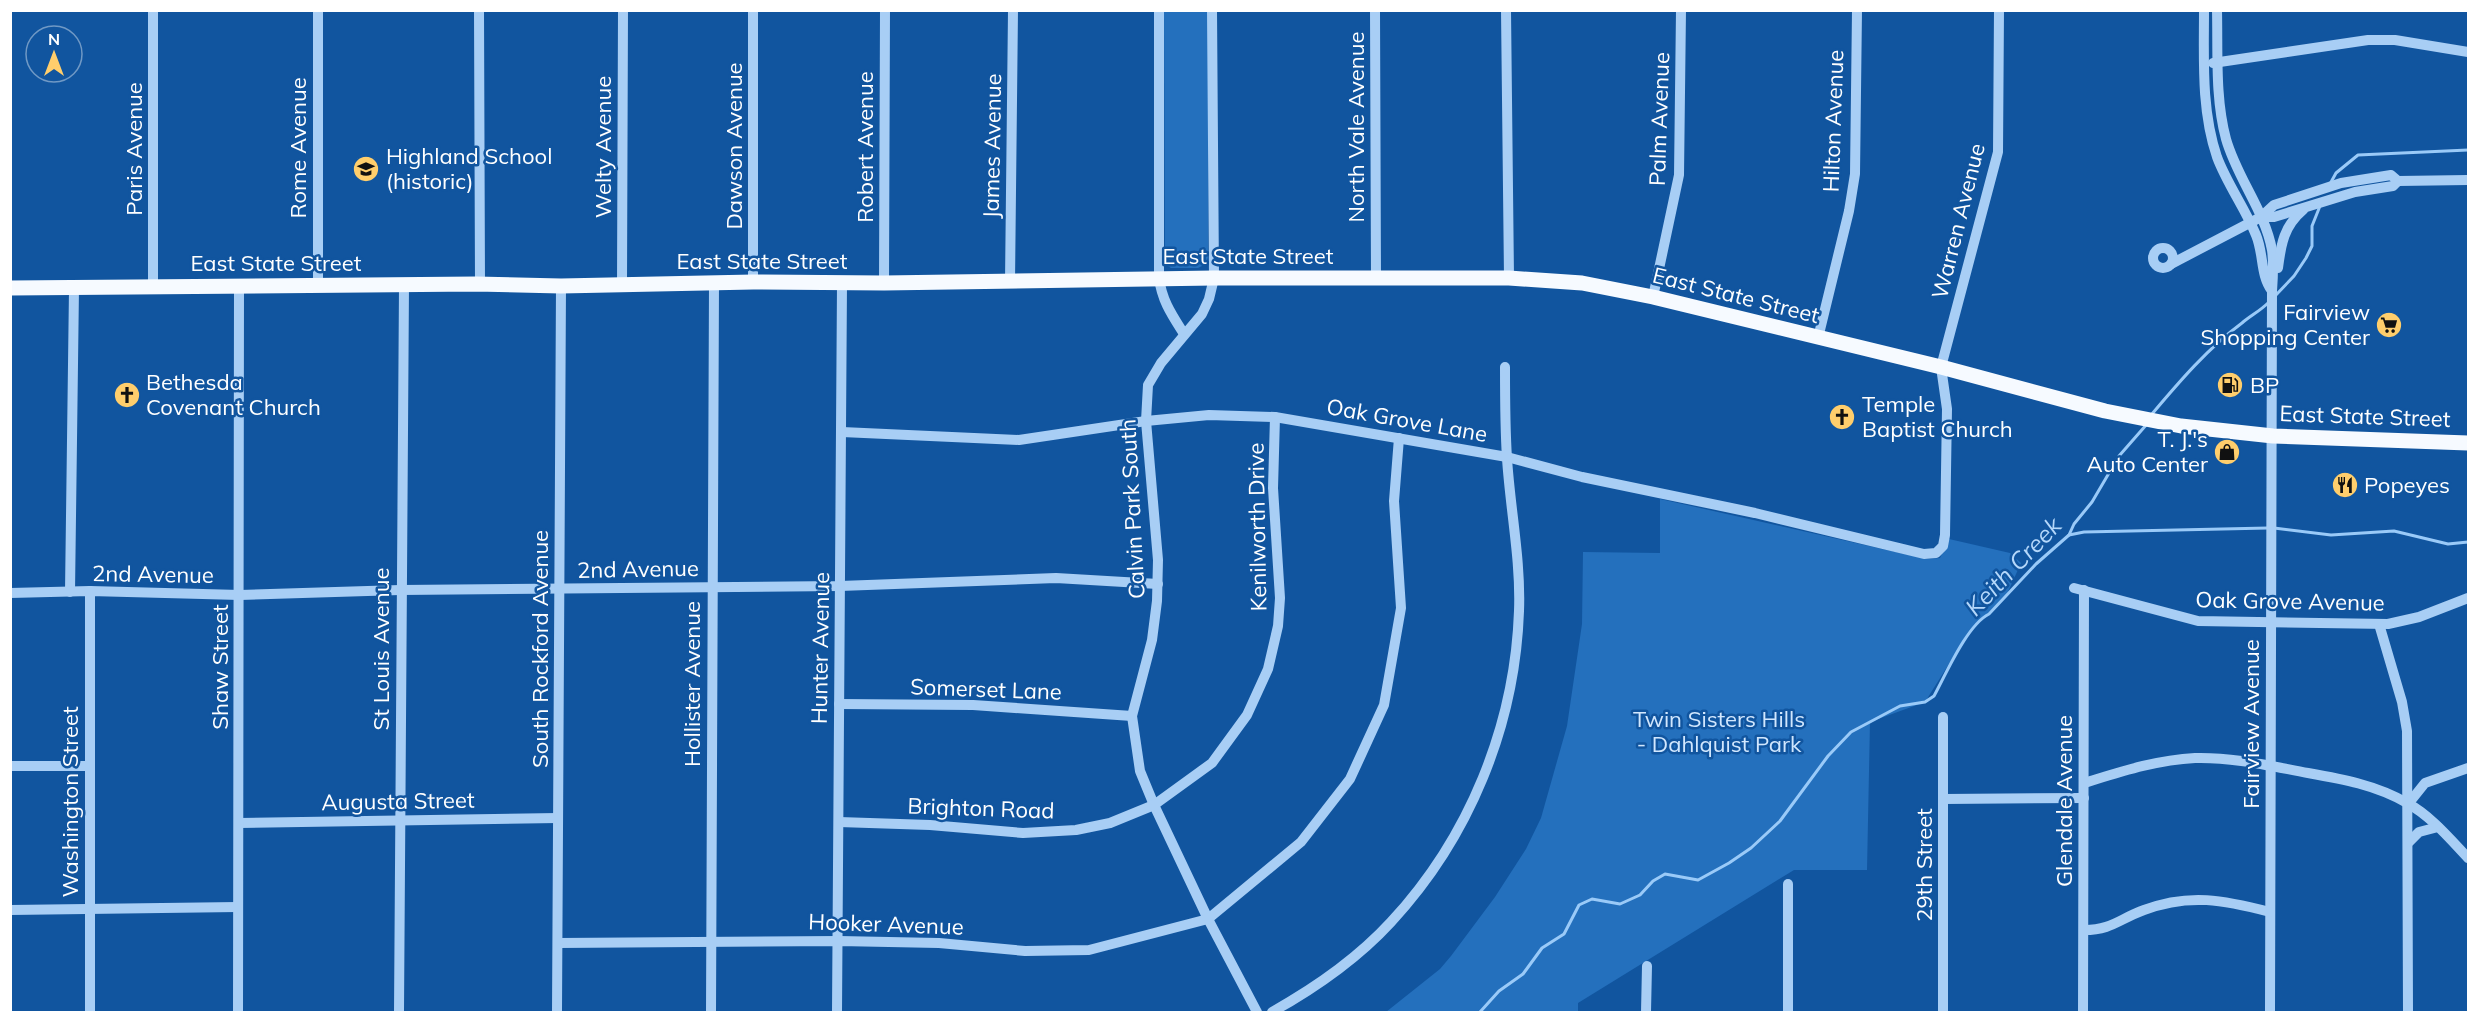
<svg xmlns="http://www.w3.org/2000/svg" width="2479" height="1023" viewBox="0 0 2479 1023" font-family="Mulish,sans-serif">
<style>
.green{fill:#2470bd}
.lines{fill:none;stroke-linecap:round;stroke-linejoin:round}
.stream{stroke:#9acaf8;stroke-width:3}
.minor{stroke:#a8cef5;stroke-width:10}
.major{stroke:#f6faff;stroke-width:15}
.labels{text-anchor:middle;dominant-baseline:central;stroke-width:5;stroke-linejoin:round;paint-order:stroke}
.street-label{font-size:22px;fill:#fff;stroke:#11559f}
.poi-label{font-size:22px;fill:#fff;stroke:#11559f;text-anchor:start}
.park-label{font-size:22px;fill:#d1e7fe;stroke:#11559f}
.water-label{font-size:24px;font-style:italic;fill:#b5d8fb;stroke:#11559f}
</style>
<rect width="100%" height="100%" fill="#11559f"/>
<g class="green">
<polygon points="1164,11 1208,11 1208,257 1206,264 1198,268 1171,268 1165,264"/>
<polygon points="1660,499 1927,559 1940,558 1949,539 2010,553 2021,563 2007,594 1969,632 1925,702 1870,722 1867,870 1794,870 1578,1003 1578,1012 1386,1012 1440,969 1451,956 1495,897 1526,849 1541,818 1567,726 1582,624 1583,552 1660,553"/>
</g>
<g class="lines">
<g class="stream">
<polyline points="2330,184 2336,173 2358,155 2468,150"/>
<polyline points="2275,296 2294,276 2306,258 2312,246 2312,226 2320,206"/>
<path d="M2152,414C2179,382 2208,348 2242,323C2250,316 2260,311 2268,303"/>
<polyline points="2274,528 2331,535 2394,531 2448,544 2468,542"/>
<polyline points="2069,535 2084,532 2268,528"/>
<path d="M1480,1012L1499,991L1523,974L1542,948L1564,934L1579,905L1592,899L1620,904L1640,895L1653,881L1665,874L1698,880L1729,863L1751,848L1780,821L1828,756L1851,732L1900,706L1925,702L1934,696C1946,674 1967,625 1989,614L2036,564L2069,535L2074,524L2092,502L2119,456L2147,424"/>
</g>
<g class="minor">
<polyline points="318,10 318,286"/>
<polyline points="479,10 480,284"/>
<polyline points="753,10 753,282"/>
<path d="M1159,10V278C1162,301 1172,315 1184,334"/>
<polyline points="1212,10 1214,278 1209,299 1202,314 1161,363 1148,385 1146,421 1158,560 1157,601 1152,640 1132,716 1140,771 1154,805 1208,919 1257,1012"/>
<polyline points="1375,10 1376,279"/>
<polyline points="1506,10 1509,278"/>
<path d="M2204,10C2204,59 2201,110 2217,157C2227,184 2245,208 2256,235C2264,254 2260,275 2272,291"/>
<path d="M2217,10C2218,53 2215,98 2226,139C2237,178 2265,211 2272,250C2274,264 2273,277 2272,291L2270,1012"/>
<polyline points="2213,63 2368,40 2395,40 2468,52"/>
<polyline points="2261,217 2274,217 2355,192 2393,186 2398,181 2468,180"/>
<circle cx="2163" cy="258" r="10"/>
<polyline points="2171,264 2261,217 2274,205 2341,183 2391,175 2398,181"/>
<path d="M2278,268C2281,244 2284,226 2303,210"/>
<polyline points="1010,282 1013,10"/>
<polyline points="884,283 885,10"/>
<polyline points="622,284 623,10"/>
<polyline points="153,287 153,10"/>
<polyline points="1653,297 1679,175 1681,10"/>
<polyline points="1818,338 1849,211 1855,174 1857,10"/>
<polyline points="842,432 1019,440 1146,421 1209,415 1275,417 1507,457 1582,477 1755,513 1924,554 1936,553 1943,546 1945,535 1947,409 1941,367 1998,152 1999,10"/>
<polyline points="2074,588 2198,621 2388,624 2419,617 2468,598"/>
<polyline points="90,591 90,1012"/>
<polyline points="70,592 74,288"/>
<polyline points="10,593 90,591 240,595 400,590 840,586 1056,578 1158,584"/>
<polyline points="2379,624 2402,702 2407,731 2408,1012"/>
<polyline points="839,704 973,705 1132,716"/>
<polyline points="1943,717 1943,1012"/>
<polyline points="10,766 89,766"/>
<path d="M2084,783C2120,772 2156,760 2195,758C2233,757 2270,766 2308,773C2342,779 2376,785 2407,803C2431,816 2450,839 2468,858"/>
<polyline points="1944,799 2084,798"/>
<polyline points="2409,803 2425,783 2468,768"/>
<polyline points="839,822 930,825 1023,833 1076,830 1110,823 1154,805 1212,763 1247,715 1268,669 1278,626 1280,598 1273,488 1275,417"/>
<polyline points="239,823 558,818"/>
<polyline points="2409,842 2419,832 2438,827"/>
<polyline points="10,910 238,907"/>
<path d="M2084,930C2112,930 2119,919 2144,910C2189,893 2224,900 2270,912"/>
<polyline points="558,943 839,941 939,943 1025,951 1089,950 1208,919 1301,842 1350,779 1384,705 1401,608 1394,501 1399,438"/>
<polyline points="238,1012 239,286"/>
<polyline points="399,1012 404,285"/>
<polyline points="557,1012 561,286"/>
<polyline points="711,1012 714,283"/>
<polyline points="837,1012 842,284"/>
<path d="M1272,1012C1315,988 1357,959 1391,922C1469,838 1515,726 1519,611C1521,560 1510,508 1507,458C1505,428 1505,397 1505,367"/>
<polyline points="1646,1012 1647,966"/>
<polyline points="1788,1012 1788,884"/>
<polyline points="2083,1012 2084,590"/>
</g>
<polyline class="major" points="10,288 476,284 561,286 753,282 884,283 1214,278 1509,278 1582,283 1653,297 1941,367 2105,411 2181,426 2273,436 2468,443"/>
</g>
<defs>
<g id="school-disc" transform="scale(1.35)"><circle r="9.5" fill="#ffce6c" stroke="#11559f"/><path d="M0-5L7-2L0 1L-7-2ZM-4 1L0 2.5L4 1V4Q0 6-4 4Z" fill="#111"/></g>
<g id="supermarket-disc" transform="scale(1.35)"><circle r="9.5" fill="#ffce6c" stroke="#11559f"/><path d="M-6-5.5h2.5l.6 2H6L4.5 2H-2.5L-4.4-4H-6ZM-1.5 3.2a1.3 1.3 0 1 0 .1 0ZM3 3.2a1.3 1.3 0 1 0 .1 0Z" fill="#111"/></g>
<g id="fuel-disc" transform="scale(1.35)"><circle r="9.5" fill="#ffce6c" stroke="#11559f"/><path d="M-5.5-6h7V0h2V4h1.3V-2.5L3-4.5l.8-.8L6-3V5H2.5V1h-1V6h-7ZM-4.2-4.7v3.2H.2V-4.7Z" fill="#111"/></g>
<g id="church-disc" transform="scale(1.35)"><circle r="9.5" fill="#ffce6c" stroke="#11559f"/><path d="M-1.2-6h2.4v3.5h3.3v2.4h-3.3V6h-2.4V-.1h-3.3v-2.4h3.3Z" fill="#111"/></g>
<g id="shop-disc" transform="scale(1.35)"><circle r="9.5" fill="#ffce6c" stroke="#11559f"/><path d="M-5-2.5h2.3a2.7 3.5 0 0 1 5.4 0H5L5.5 6h-11ZM-1.5-2.5h3a1.5 2.3 0 0 0-3 0Z" fill="#111"/></g>
<g id="restaurant-disc" transform="scale(1.35)"><circle r="9.5" fill="#ffce6c" stroke="#11559f"/><path d="M-5-6h1v4h1v-4h1v4h1v-4h1v5L-1.5 .5V6h-2V.5L-5-1ZM5-6V6H3V1.5H1.5Q1.5-4 5-6Z" fill="#111"/></g>
</defs>
<g fill-rule="evenodd">
<use href="#school-disc" x="366" y="169"/>
<use href="#supermarket-disc" x="2389" y="325"/>
<use href="#fuel-disc" x="2230" y="385"/>
<use href="#church-disc" x="127" y="395"/>
<use href="#church-disc" x="1842" y="417"/>
<use href="#shop-disc" x="2227" y="452"/>
<use href="#restaurant-disc" x="2345" y="485"/>
</g>
<g class="labels">
<g class="street-label">
<text transform="translate(1659 119) rotate(-88)">Palm Avenue</text>
<text transform="translate(1833 121) rotate(-88)">Hilton Avenue</text>
<text transform="translate(1356 127) rotate(-90)">North Vale Avenue</text>
<text transform="translate(734 146) rotate(-90)">Dawson Avenue</text>
<text transform="translate(992 146) rotate(-89)">James Avenue</text>
<text transform="translate(603 147) rotate(-90)">Welty Avenue</text>
<text transform="translate(865 147) rotate(-90)">Robert Avenue</text>
<text transform="translate(298 148) rotate(-90)">Rome Avenue</text>
<text transform="translate(134 149) rotate(-90)">Paris Avenue</text>
<text transform="translate(1958 221) rotate(-76)">Warren Avenue</text>
<text x="1248" y="256">East State Street</text>
<text x="762" y="261">East State Street</text>
<text x="276" y="263">East State Street</text>
<text transform="translate(1736 295) rotate(14)">East State Street</text>
<text transform="translate(2365 416) rotate(2)">East State Street</text>
<text transform="translate(1407 420) rotate(10)">Oak Grove Lane</text>
<text transform="translate(1132 509) rotate(-93)">Calvin Park South</text>
<text transform="translate(1257 527) rotate(-91)">Kenilworth Drive</text>
<text transform="translate(638 569) rotate(-1)">2nd Avenue</text>
<text transform="translate(153 574) rotate(1)">2nd Avenue</text>
<text transform="translate(2290 601) rotate(1)">Oak Grove Avenue</text>
<text transform="translate(820 648) rotate(-89)">Hunter Avenue</text>
<text transform="translate(381 649) rotate(-90)">St Louis Avenue</text>
<text transform="translate(540 649) rotate(-90)">South Rockford Avenue</text>
<text transform="translate(220 667) rotate(-90)">Shaw Street</text>
<text transform="translate(692 684) rotate(-90)">Hollister Avenue</text>
<text transform="translate(986 689) rotate(2)">Somerset Lane</text>
<text transform="translate(2251 724) rotate(-90)">Fairview Avenue</text>
<text transform="translate(398 801) rotate(-1)">Augusta Street</text>
<text transform="translate(2064 801) rotate(-90)">Glendale Avenue</text>
<text transform="translate(70 802) rotate(-90)">Washington Street</text>
<text transform="translate(981 808) rotate(2)">Brighton Road</text>
<text transform="translate(1924 865) rotate(-90)">29th Street</text>
<text transform="translate(886 924) rotate(2)">Hooker Avenue</text>
</g>
<g class="poi-label">
<text x="386" y="156">Highland School<tspan x="386" dy="25">(historic)</tspan></text>
<text x="2370" y="312" text-anchor="end">Fairview<tspan x="2370" dy="25">Shopping Center</tspan></text>
<text x="146" y="382">Bethesda<tspan x="146" dy="25">Covenant Church</tspan></text>
<text x="2250" y="385">BP</text>
<text x="1862" y="404">Temple<tspan x="1862" dy="25">Baptist Church</tspan></text>
<text x="2208" y="439" text-anchor="end">T. J.'s<tspan x="2208" dy="25">Auto Center</tspan></text>
<text x="2364" y="485">Popeyes</text>
</g>
<g class="park-label">
<text x="1719" y="719">Twin Sisters Hills<tspan x="1719" dy="25">- Dahlquist Park</tspan></text>
</g>
<g class="water-label">
<text transform="translate(2013 566) rotate(-46)">Keith Creek</text>
</g>
</g>
<rect width="2479" height="1023" fill="none" stroke="#ffffff" stroke-width="24"/>
<g transform="translate(54 54)"><circle r="28" fill="#11559f" stroke="#7099c5" stroke-width="1.5"/>
<path d="M0-4.5L10 22L0 15L-10 22Z" fill="#ffce6c"/>
<text y="-9" font-size="16" font-weight="bold" text-anchor="middle" fill="#ffffff">N</text>
</g>
</svg>
